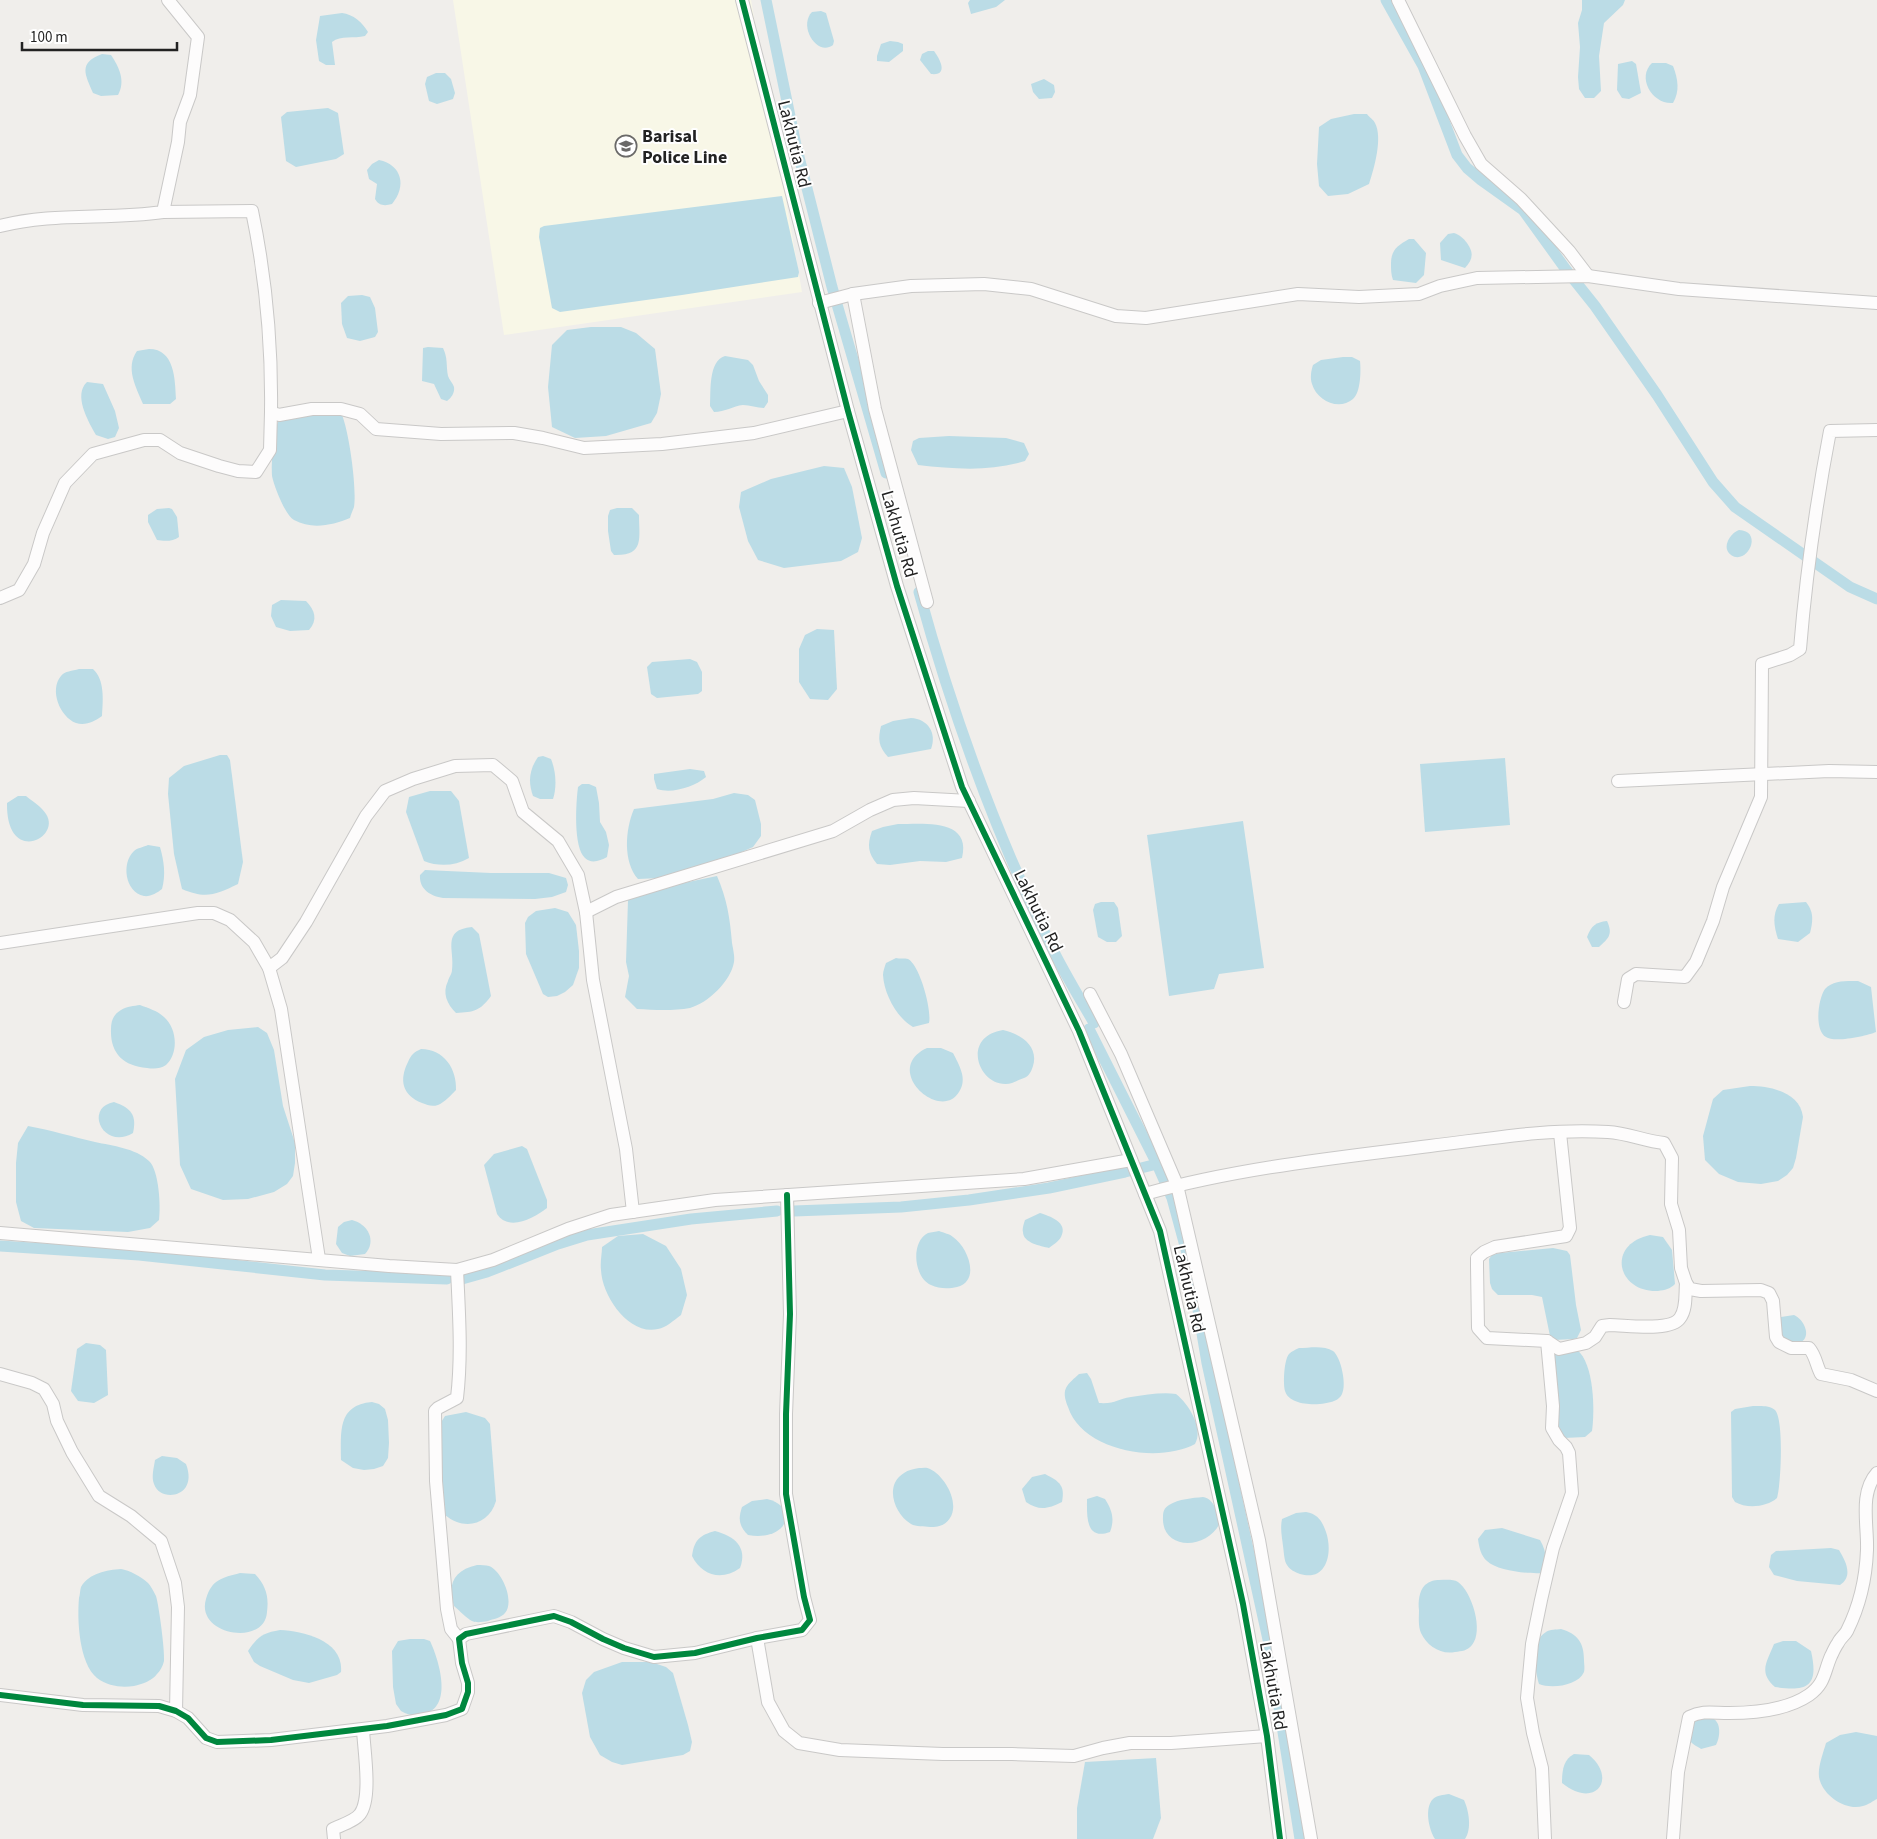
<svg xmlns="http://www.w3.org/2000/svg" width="1877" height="1839" viewBox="0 0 1877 1839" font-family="'Source Sans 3',sans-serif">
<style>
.education{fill:#f8f7e7}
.water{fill:#bbdce6}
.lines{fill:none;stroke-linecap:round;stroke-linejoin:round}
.canal{stroke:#bbdce6;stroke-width:11}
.minor-casing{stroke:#c9c8c7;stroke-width:14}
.minor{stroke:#fdfcfc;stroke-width:12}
.cycleway-casing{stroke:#fff;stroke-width:9}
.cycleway{stroke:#00873e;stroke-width:6}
.labels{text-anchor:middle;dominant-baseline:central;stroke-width:4;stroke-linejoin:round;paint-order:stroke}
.poi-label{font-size:18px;font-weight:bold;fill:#222;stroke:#fff;text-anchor:start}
.street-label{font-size:18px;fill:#222;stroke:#fff}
</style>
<rect width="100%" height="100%" fill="#f0eeeb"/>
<polygon class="education" points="453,0 751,0 802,292 504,335"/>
<g class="water">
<polygon points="970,0 1005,0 996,7 971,14 968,3"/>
<polygon points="1582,0 1625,0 1623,5 1604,23 1599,56 1601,91 1594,98 1585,98 1579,89 1578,77 1580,47 1578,23 1582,10"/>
<path d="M821,11L826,13L834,41L833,45C817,57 798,26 812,12Z"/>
<path d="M342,13C353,14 363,23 368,32L365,36C354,39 341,35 332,42L335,65H326L319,61L316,40L320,16Z"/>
<polygon points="890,41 898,42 903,44 903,51 889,62 877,61 877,56 881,44"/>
<path d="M928,51H934C940,59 949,76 931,74L920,60L922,54Z"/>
<path d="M102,54L111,55C119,67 126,81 118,95L101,96L93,93C85,74 78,63 102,54Z"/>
<polygon points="1632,61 1636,64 1641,93 1629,99 1622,98 1617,90 1618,64"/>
<path d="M1652,63H1666L1673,66C1678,79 1680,91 1673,103C1653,105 1636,78 1652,63Z"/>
<polygon points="436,73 445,73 451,79 455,93 453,99 437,104 429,101 425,84 427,77"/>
<polygon points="1044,79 1054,85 1055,92 1052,98 1039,99 1033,92 1031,84"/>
<polygon points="328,108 338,113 344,154 336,159 296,167 286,161 281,117 287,112"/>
<path d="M1354,114H1367C1369,117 1374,120 1375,123C1383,138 1374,169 1369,184L1348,194L1328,196L1319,186L1317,164L1319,127L1331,119Z"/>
<path d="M379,160C402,165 407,186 392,204C385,206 379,206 375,199L377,184L369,179L367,170L372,164Z"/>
<polygon points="782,196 799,272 798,277 682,295 560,312 552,308 539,237 540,228 544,226"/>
<path d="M1454,233C1460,235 1463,238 1467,243C1474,253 1473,259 1465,268L1441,260L1440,243L1448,234Z"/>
<path d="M1409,239H1414L1426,253L1424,275L1416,283L1393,280C1391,275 1391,269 1391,264C1391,250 1397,246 1409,239Z"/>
<polygon points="362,295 370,297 375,308 378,332 375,337 360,341 347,338 342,324 341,303 348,296"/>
<polygon points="591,327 621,327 636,333 655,349 661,394 657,413 651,423 606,436 575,438 552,427 548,387 552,345 567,330"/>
<path d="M428,347L443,348C448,358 446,366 448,376C449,380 453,383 454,387C455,393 451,398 447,401L441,399L434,384L422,381L423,348Z"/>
<path d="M149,349C175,349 175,380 176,399L170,404H143C136,387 125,368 137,351Z"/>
<path d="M725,356L748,360L753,365L759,381L768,395V402L764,408C757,408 750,405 743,405C733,406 725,412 714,412L710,406C711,392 708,361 725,356Z"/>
<path d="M1343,357H1352L1360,361C1361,370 1361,392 1353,399C1339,411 1317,401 1312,384C1310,378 1311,371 1313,365L1321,360Z"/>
<path d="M87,382L103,384L115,411L119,428L115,437L108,439L96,435C88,421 73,395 87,382Z"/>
<path d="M296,415H342C349,432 357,488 354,507C353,510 351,514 350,518C333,525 312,530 294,520C285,515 274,486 272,476C271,463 274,433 278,422Z"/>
<path d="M949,436L1006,438L1024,443L1029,454L1025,461C990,472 954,469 918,465L911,450L913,441L919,438Z"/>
<polygon points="824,466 844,468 852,487 862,538 858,552 841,561 784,568 758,560 748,541 739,507 741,492 771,479"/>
<path d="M169,508L172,509L177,517L179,537C173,542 163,541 157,540L148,522V515L157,509Z"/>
<path d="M617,508H632L639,515C639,538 645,556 614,555L611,551L608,531V516L610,510Z"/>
<path d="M1739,530C1764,531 1747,566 1731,555C1721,548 1730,533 1739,530Z"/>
<path d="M281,600L306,601C315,610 318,620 309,630L290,631L276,627L271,616L272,605Z"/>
<polygon points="817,629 834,630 837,689 828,700 810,699 799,682 799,649 805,635"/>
<polygon points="690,659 697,662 702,672 702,691 698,694 657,698 651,694 647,667 652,662"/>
<path d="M79,669H93C105,680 103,700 102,716C95,721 86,726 76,723C60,717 49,690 61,676C65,671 72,671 79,669Z"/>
<path d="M911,718C928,719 937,733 931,749L888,757C878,746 878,739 881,726L893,721Z"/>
<path d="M220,755H227L230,760L243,862L238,884C216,895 205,899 182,889L174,854L168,794L169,778L184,766Z"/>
<path d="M543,756L551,759C556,771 557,787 553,799H540L533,796C528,782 529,770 538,757Z"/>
<polygon points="1505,758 1510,825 1425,832 1420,764"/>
<path d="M690,769L704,771L706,777C694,787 672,794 657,789L654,779V774Z"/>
<path d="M582,784H589L596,787L599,803L600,822L606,832L609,845L607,857C600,861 591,864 585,858C573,847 576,802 578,787Z"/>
<path d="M430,791H451L459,801L469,858C455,866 439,867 424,861L406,812L409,797Z"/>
<path d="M734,793L748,795L755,800L761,824V836L753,847L728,858L661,878L638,879C623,862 625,830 634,809L713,799Z"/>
<path d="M18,796H26C32,801 42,807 46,814C62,838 6,866 7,803Z"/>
<polygon points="1243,821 1264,968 1219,974 1214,989 1169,996 1147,835"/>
<path d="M898,824C923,824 972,818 962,858L946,862L920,861L890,865L877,864C868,853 867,845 872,831L883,827Z"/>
<path d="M148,845L160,847C164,861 166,875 162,889C157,893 150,897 144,896C125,892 121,863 134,851C137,848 144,847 148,845Z"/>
<path d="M425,870L491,873H549L566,878L568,885L566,892L552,897L535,899L443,898C430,896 419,889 420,875Z"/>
<path d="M717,876C727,899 730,918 732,943C733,949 735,957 734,962C731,981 708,1003 690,1008C674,1011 654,1010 637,1009L625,997L629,976L626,962L628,900L650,890Z"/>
<polygon points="1101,902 1114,902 1118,908 1122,936 1116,942 1107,942 1098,937 1093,910 1095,904"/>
<path d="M1806,902C1814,912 1813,921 1810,933L1798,942L1778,939C1774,927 1772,915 1779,904Z"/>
<polygon points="555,908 568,912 576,925 579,951 579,968 573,985 565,992 557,996 548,997 543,994 526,954 525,923 528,917 536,911"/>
<path d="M1607,921C1613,934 1609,938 1599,947H1592L1587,937C1591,926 1596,922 1607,921Z"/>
<path d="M472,927L479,934L491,996C480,1011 474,1012 456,1013C447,1004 442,993 448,981C449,977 452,974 452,970C455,950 441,930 472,927Z"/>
<path d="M896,958C899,959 905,958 908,959C920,965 932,1011 929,1023L913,1027C897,1018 884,994 883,975C883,971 885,966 886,963Z"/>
<path d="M1858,981L1871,987L1876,1032C1867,1036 1834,1043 1826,1037C1814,1030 1818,999 1825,989C1833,980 1847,981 1858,981Z"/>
<path d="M140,1005C148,1008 158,1011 164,1017C177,1028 179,1053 166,1065C160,1069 154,1069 147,1068C123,1066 110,1053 111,1029C111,1020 114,1014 121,1010C127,1006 134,1006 140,1005Z"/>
<polygon points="258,1027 267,1033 274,1050 283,1106 295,1143 295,1163 293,1176 287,1184 274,1192 248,1199 223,1200 191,1189 180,1165 175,1079 186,1050 204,1037 228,1030"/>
<path d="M1003,1030C1021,1034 1039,1046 1033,1066C1031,1072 1029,1076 1024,1078C1018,1080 1012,1084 1006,1084C978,1085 961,1037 1003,1030Z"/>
<path d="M927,1048H941L953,1053C959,1065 968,1079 959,1092C940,1123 881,1069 927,1048Z"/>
<path d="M421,1049C444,1049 457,1069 456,1090C451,1095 445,1102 438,1105C431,1107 428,1105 422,1103C402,1095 399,1080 408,1062C411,1055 414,1052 421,1049Z"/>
<path d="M1750,1086C1770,1086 1800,1092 1803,1117L1796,1158L1793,1168L1787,1175L1778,1181L1761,1184L1738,1182L1719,1174L1705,1160L1703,1136L1713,1099L1723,1090Z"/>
<path d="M114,1102C131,1108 137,1115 133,1133C104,1151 83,1108 114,1102Z"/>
<path d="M28,1126C51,1130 73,1137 95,1142C113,1146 135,1148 149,1161C159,1170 161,1207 159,1220L150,1228L128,1232L34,1228L21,1221L16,1202V1163L18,1143Z"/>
<path d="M522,1146L527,1149L547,1200V1208C534,1218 509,1232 497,1214L484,1165L494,1154Z"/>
<path d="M1040,1213C1049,1216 1069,1222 1061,1237C1059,1241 1053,1245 1049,1248C1041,1246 1023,1243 1023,1232C1022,1229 1024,1223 1025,1220Z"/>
<path d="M352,1220C368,1224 377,1241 365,1254L350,1256L342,1253L336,1244L338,1227L344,1222Z"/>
<path d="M939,1231C944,1233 950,1234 953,1237C968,1247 981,1281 957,1287C949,1289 939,1289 931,1285C914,1278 910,1242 928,1233C931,1232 936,1232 939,1231Z"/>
<path d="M643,1234L666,1246L681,1269L687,1295L681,1315C674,1320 666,1328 658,1329C629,1336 602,1296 601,1270C600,1262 602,1254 602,1247L618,1236Z"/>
<path d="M1650,1235L1663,1237L1672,1250L1675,1284C1670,1289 1665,1290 1658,1291C1618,1293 1605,1245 1650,1235Z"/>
<polygon points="1553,1248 1567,1251 1570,1255 1576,1305 1581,1330 1577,1338 1574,1339 1554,1340 1550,1336 1542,1297 1532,1295 1498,1295 1492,1289 1490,1283 1489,1259 1492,1255 1500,1253"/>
<path d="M1794,1315C1804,1319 1813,1338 1799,1343C1794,1345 1788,1342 1783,1340L1778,1322L1781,1317Z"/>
<polygon points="86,1343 100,1345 106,1350 108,1395 94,1403 78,1401 71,1391 77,1349"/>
<path d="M1299,1348C1309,1348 1324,1345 1333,1351C1341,1357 1347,1385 1342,1394C1341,1397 1337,1400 1334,1401C1322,1406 1290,1407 1285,1391C1283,1383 1284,1360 1289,1354C1292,1351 1295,1350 1299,1348Z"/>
<path d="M1577,1350C1594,1363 1595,1410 1592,1431L1585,1437L1564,1438L1557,1431L1552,1356L1556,1353Z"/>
<path d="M1087,1373L1091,1379L1099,1403C1116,1404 1117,1399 1131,1397C1145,1395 1162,1392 1176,1394C1189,1404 1204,1429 1195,1444C1158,1464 1082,1451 1068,1407C1066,1402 1063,1394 1066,1388C1068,1383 1075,1378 1079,1374Z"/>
<path d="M372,1402L379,1404L385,1409L388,1420L389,1443L388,1458L383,1466L374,1469L364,1470L353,1468L341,1460C341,1432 337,1405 372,1402Z"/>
<path d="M1753,1406C1760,1406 1770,1405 1775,1410C1784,1419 1781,1485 1777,1498C1767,1507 1747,1509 1735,1502L1732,1497L1731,1412L1735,1409Z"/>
<path d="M466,1412L485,1418L490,1424L496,1501C489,1525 464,1531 445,1515L443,1497L440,1424L445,1416Z"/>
<path d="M162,1456L177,1458L186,1464C199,1498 160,1503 154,1484C151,1477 154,1467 155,1460Z"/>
<path d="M919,1468C922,1468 927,1467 930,1469C945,1476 960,1503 950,1518C945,1526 938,1527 930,1527C924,1526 916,1527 911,1524C894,1514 884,1485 904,1473C908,1470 914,1469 919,1468Z"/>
<path d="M1045,1474C1060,1482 1065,1485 1062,1502C1048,1509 1039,1511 1026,1502L1022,1489L1032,1477Z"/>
<path d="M1097,1496L1105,1499C1112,1510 1115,1519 1110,1532C1085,1541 1087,1515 1087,1499Z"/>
<path d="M1203,1497C1215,1499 1217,1513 1220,1523C1206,1551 1161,1550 1163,1517C1163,1512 1164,1508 1169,1505C1179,1499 1192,1498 1203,1497Z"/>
<path d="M767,1499C799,1506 789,1542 748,1535C739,1526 738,1519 742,1507L752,1501Z"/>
<path d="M1306,1512C1318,1514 1322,1521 1326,1532C1333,1552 1327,1582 1300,1574C1295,1572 1290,1570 1287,1565C1284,1561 1284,1552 1283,1546C1282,1537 1280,1529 1282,1519L1296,1513Z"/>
<path d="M1502,1528L1540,1540C1547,1552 1547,1561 1542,1573C1529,1574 1497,1571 1487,1561C1481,1556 1479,1547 1478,1539L1485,1530Z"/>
<path d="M715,1531C734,1536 748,1547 740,1568C722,1581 702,1576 692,1556C694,1540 700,1535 715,1531Z"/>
<path d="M1831,1548L1839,1550C1845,1560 1854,1576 1840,1585L1797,1581L1774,1575L1769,1567L1771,1555L1776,1551Z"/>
<path d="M477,1565C481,1565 486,1565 489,1566C502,1571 515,1601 505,1613C501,1618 493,1619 488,1621C483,1622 476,1623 472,1621C466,1618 460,1611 454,1606C447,1584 454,1570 477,1565Z"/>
<path d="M121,1569C129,1570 142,1577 148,1583C151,1586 154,1592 156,1596C159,1606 165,1651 164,1661C163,1666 160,1671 157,1674C152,1681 142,1684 134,1686C121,1688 108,1686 97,1678C79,1663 77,1620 79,1598C80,1595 80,1590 81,1587C89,1573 107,1570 121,1569Z"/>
<path d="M240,1573L255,1574C266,1586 269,1596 267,1612C265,1647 195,1635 206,1599C212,1579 222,1578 240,1573Z"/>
<path d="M1439,1580C1446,1580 1453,1579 1458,1582C1472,1592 1484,1631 1472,1645C1467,1651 1462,1651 1455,1652C1441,1655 1427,1646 1421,1633C1418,1626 1419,1617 1419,1610C1418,1602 1419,1591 1425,1585C1430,1581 1434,1580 1439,1580Z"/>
<path d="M1561,1629C1578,1634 1584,1643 1584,1660C1584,1663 1585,1669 1584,1672C1578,1686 1551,1689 1539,1684C1535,1670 1530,1641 1546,1632C1550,1629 1556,1630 1561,1629Z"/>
<path d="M280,1630C304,1631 344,1641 341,1672L337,1675L309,1683L293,1680L260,1666L254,1662L248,1651C258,1636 263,1633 280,1630Z"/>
<path d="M410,1639H424L430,1641C439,1660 454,1708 423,1714C414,1716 410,1716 401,1711L396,1704L393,1687L392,1651L398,1641Z"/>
<path d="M1783,1641H1796L1811,1651C1819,1686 1808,1692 1775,1687C1758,1672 1767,1662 1774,1644Z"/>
<polygon points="622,1662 651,1662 666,1667 673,1673 688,1725 692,1742 690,1751 683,1755 622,1765 612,1762 600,1755 590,1737 582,1693 586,1680 594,1672"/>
<path d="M1699,1716C1703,1717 1708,1717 1712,1718C1722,1722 1720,1738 1716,1745L1701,1749C1699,1747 1693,1745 1691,1742C1685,1735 1694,1721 1699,1716Z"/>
<path d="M1856,1732L1877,1736V1799C1873,1801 1868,1805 1863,1806C1847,1811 1825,1797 1820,1781C1816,1771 1823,1754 1826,1743L1840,1735Z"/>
<path d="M1574,1754L1589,1755C1618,1779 1595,1810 1562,1783C1562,1771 1563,1760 1574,1754Z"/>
<polygon points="1156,1758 1161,1818 1153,1839 1077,1839 1077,1808 1085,1762"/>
<path d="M1449,1794L1464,1800C1469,1811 1472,1829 1465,1839H1435C1429,1830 1424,1808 1433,1799C1437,1795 1443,1795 1449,1794Z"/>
</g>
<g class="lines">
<g class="canal">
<polyline points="766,0 796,145 832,287 886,473"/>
<polyline points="1386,0 1423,66 1457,155 1467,168 1481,180 1523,210 1567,271 1595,306 1657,395 1713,482 1735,507 1850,587 1877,599"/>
<path d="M919,592C952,712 995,832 1050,944C1063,971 1079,997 1094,1023"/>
<polyline points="1089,1029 1157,1164 1172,1198 1191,1268 1207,1363 1269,1644 1300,1839"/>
<polyline points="794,1211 901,1207 969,1200 1049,1188 1125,1172 1157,1164"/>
<polyline points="0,1246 139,1255 325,1275 447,1279"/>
<polyline points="462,1279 487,1272 558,1244 587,1235 691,1219 777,1211"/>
</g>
<g class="minor-casing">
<g id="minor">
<polyline points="742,0 848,411 897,586 962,787 1079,1031 1160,1231 1243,1604 1267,1736 1280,1839"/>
<polyline points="1398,0 1465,136 1481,164 1521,199 1569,251 1588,276"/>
<path d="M163,212L252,211C266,278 272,343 271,412L279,415L312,409H341L360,414L376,429L441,434L514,433L543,438L584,448L662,444L754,433L848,411"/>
<path d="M0,226C53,212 109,220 163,212L178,142L180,122L190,95L198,37L168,0"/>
<polyline points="853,294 875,409 927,602"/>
<polyline points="819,303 853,294 911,286 984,284 1031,289 1116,316 1146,318 1298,294 1359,297 1419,294 1440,286 1477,278 1588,276 1679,289 1877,303"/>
<polyline points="0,598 19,590 34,564 43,533 65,483 93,454 144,440 160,440 180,453 219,466 238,471 256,472 270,450 271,412"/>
<polyline points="1618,781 1829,771 1877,772"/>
<polyline points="586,912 616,897 833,831 870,810 893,800 914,798 969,801"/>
<polyline points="0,943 198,913 214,913 230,920 254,942 269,968 281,1009 319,1259"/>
<polyline points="269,968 282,958 306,922 366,816 385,791 413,779 455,766 493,765 512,781 523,812 558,841 578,875 586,912 593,980 626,1149 633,1212"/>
<polyline points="1090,994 1121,1054 1177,1185 1259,1540 1311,1839"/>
<path d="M1624,1002L1628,979L1636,974L1685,977L1696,962L1713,921L1723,887L1761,797L1762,664L1790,655L1800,649C1806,575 1816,504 1830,431L1877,430"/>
<path d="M1145,1194C1238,1168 1335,1158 1430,1146C1489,1139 1549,1128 1608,1132C1627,1133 1645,1141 1664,1143L1672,1158L1671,1204L1679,1230L1681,1268L1686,1283L1690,1289L1701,1291L1761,1290L1769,1293L1773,1301L1776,1337L1779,1342L1791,1348H1809C1816,1356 1816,1365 1821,1374L1851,1380L1877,1391"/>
<polyline points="0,1233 389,1266 457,1270 493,1260 568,1229 611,1215 715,1200 1024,1179 1131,1160"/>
<path d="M457,1270C459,1313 462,1355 457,1398L438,1408L435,1411L436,1481L447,1609L451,1629L459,1639"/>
<path d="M1547,1341L1559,1349L1586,1343L1595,1337L1602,1326L1610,1325C1626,1325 1671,1332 1680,1318C1687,1309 1685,1294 1686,1283"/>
<polyline points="0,1374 32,1383 44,1389 53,1404 57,1421 72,1452 99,1496 131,1516 161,1541 175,1583 178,1607 176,1711"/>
<polyline points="757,1638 768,1702 784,1731 799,1743 840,1750 943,1754 1012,1754 1074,1756 1103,1748 1130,1743 1171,1743 1267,1736"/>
<polyline points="0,1695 83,1705 159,1706 176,1711 188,1718 206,1738 217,1742 271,1740 387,1726 446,1715 462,1709 468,1692 468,1683 462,1663 459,1639 466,1634 554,1616 571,1622 603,1639 624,1648 654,1657 695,1653 757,1638 802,1630 810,1620 804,1597 786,1494 786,1414 790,1314 787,1195"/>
<path d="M334,1839L333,1829C341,1825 355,1821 360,1814C372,1798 364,1750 363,1730"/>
<polyline points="1545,1839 1542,1768 1533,1733 1527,1698 1532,1644 1541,1600 1553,1548 1572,1493 1569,1453 1566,1447 1559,1440 1552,1428 1553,1406 1547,1341 1487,1338 1478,1328 1477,1266 1477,1258 1484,1252 1495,1247 1566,1236 1570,1228 1560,1133"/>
<path d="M1673,1839L1678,1772L1689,1717C1703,1710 1713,1713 1729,1713C1756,1713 1787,1710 1809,1695C1825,1684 1824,1672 1831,1656C1833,1652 1835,1647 1838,1643C1840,1638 1845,1635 1847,1631C1859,1607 1866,1577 1867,1550C1868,1525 1859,1493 1877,1473"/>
</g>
</g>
<use href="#minor" class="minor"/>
<g class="cycleway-casing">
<g id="cycleway">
<polyline points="742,0 848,411 897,586 962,787 1079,1031 1160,1231 1243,1604 1267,1736 1280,1839"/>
<polyline points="0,1695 83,1705 159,1706 176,1711 188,1718 206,1738 217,1742 271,1740 387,1726 446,1715 462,1709 468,1692 468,1683 462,1663 459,1639 466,1634 554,1616 571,1622 603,1639 624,1648 654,1657 695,1653 757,1638 802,1630 810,1620 804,1597 786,1494 786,1414 790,1314 787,1195"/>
</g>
</g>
<use href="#cycleway" class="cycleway"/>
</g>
<defs>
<g id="school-ring" transform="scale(1.125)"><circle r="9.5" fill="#fff" stroke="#6a6968" stroke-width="1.5"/><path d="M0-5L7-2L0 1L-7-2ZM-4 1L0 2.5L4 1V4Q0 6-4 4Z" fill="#6a6968"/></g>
</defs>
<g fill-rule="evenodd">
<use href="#school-ring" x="626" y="146"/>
</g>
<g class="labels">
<g class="poi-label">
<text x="642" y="136">Barisal<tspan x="642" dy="21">Police Line</tspan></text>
</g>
<g class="street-label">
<text transform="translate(794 144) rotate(76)">Lakhutia Rd</text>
<text transform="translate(899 534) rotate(74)">Lakhutia Rd</text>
<text transform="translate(1038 911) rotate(64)">Lakhutia Rd</text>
<text transform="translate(1189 1289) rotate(77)">Lakhutia Rd</text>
<text transform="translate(1273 1686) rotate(80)">Lakhutia Rd</text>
</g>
</g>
<path d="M22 42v8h155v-8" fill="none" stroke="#222222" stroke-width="2.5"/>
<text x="30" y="42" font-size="15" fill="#222222" stroke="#ffffff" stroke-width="4" paint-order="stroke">100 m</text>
</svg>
